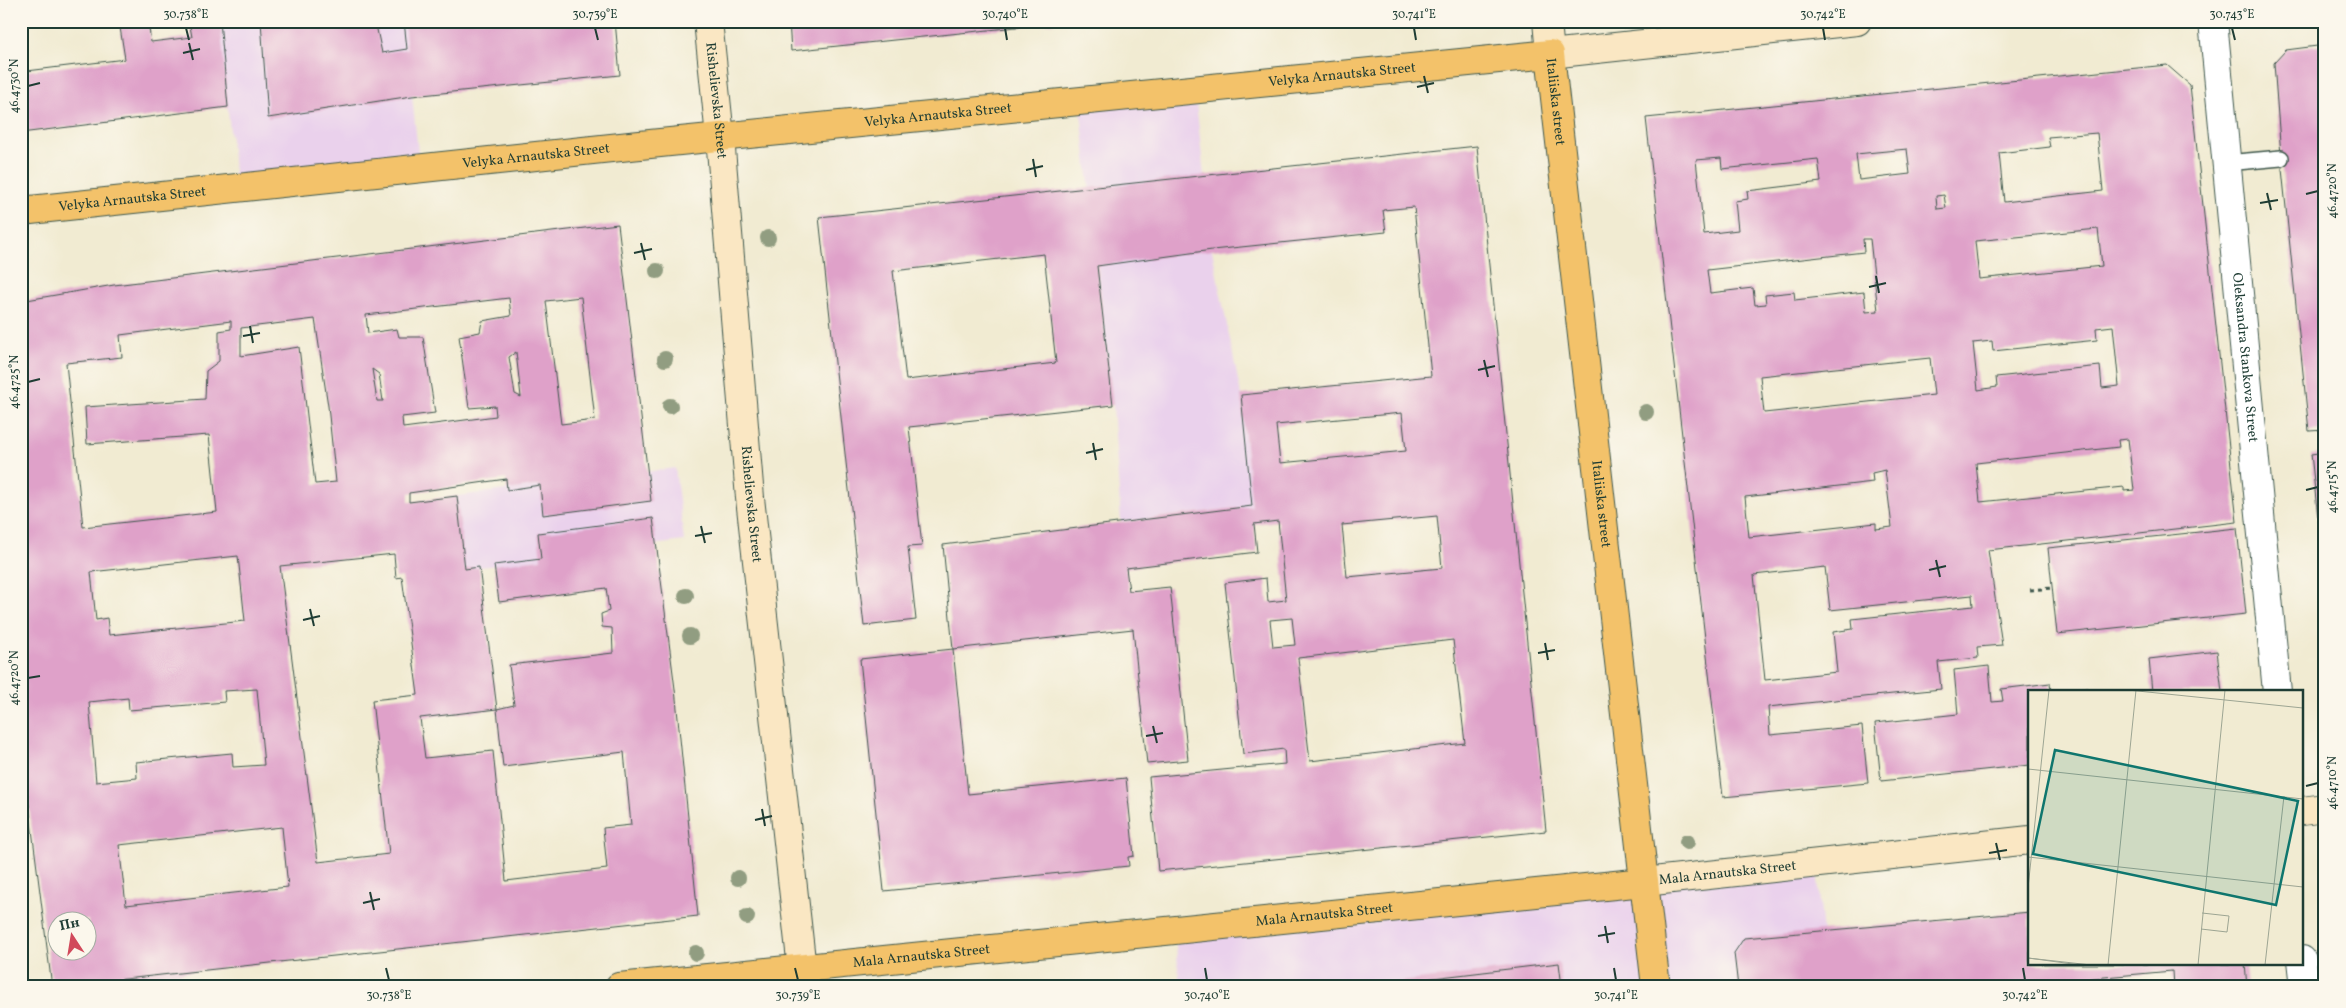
<svg xmlns="http://www.w3.org/2000/svg" width="2346" height="1008" viewBox="0 0 2346 1008" font-family="Vollkorn,serif">
<style>
.built{fill:#ead1ec}
.building{fill:#dfa1c9;fill-rule:evenodd}
.lines{fill:none;stroke-linecap:round;stroke-linejoin:round}
.service-casing{stroke:#3e574c;stroke-width:18}
.tertiary-casing{stroke:#3e574c;stroke-width:30}
.secondary-casing{stroke:#3e574c;stroke-width:30}
.primary-casing{stroke:#3e574c;stroke-width:30}
.path{stroke:#3e574c;stroke-width:3;stroke-dasharray:4 4;stroke-linecap:butt}
.service{stroke:#fff;stroke-width:15}
.tertiary{stroke:#fff;stroke-width:28}
.secondary{stroke:#fae7c3;stroke-width:28}
.primary{stroke:#f3c26a;stroke-width:28}
.tree{fill:#919d81}
.ticks{fill:none;stroke:#1f3d34;stroke-width:2}
.labels{text-anchor:middle;dominant-baseline:central;stroke-width:4;stroke-linejoin:round;paint-order:stroke}
.street-label{font-size:14px;fill:#1f3d34;stroke:#fbf7ec}
.inset-road{fill:none;stroke:#9da593;stroke-width:1}
.view{fill:#0f766e;fill-opacity:0.15;stroke:#0f766e;stroke-width:2.5}
.inset-edge{fill:none;stroke:#1f3d34;stroke-width:2.5}
.neatline{fill:none;stroke:#1f3d34;stroke-width:2}
.ticks-label{font-size:12px;text-anchor:middle;fill:#1f3d34}
</style>
<rect width="100%" height="100%" fill="#fbf7ec"/>
<filter id="ink" filterUnits="userSpaceOnUse"><feTurbulence type="fractalNoise" baseFrequency=".02" numOctaves="2"/><feDisplacementMap in="SourceGraphic" scale="10" xChannelSelector="R" yChannelSelector="G"/><feConvolveMatrix kernelMatrix="1 2 1 2 8 2 1 2 1" color-interpolation-filters="sRGB"/></filter>
<filter id="wash" filterUnits="userSpaceOnUse"><feTurbulence type="fractalNoise" baseFrequency=".0096" numOctaves="4" result="noise"/><feDisplacementMap in="SourceGraphic" scale="20" xChannelSelector="R" yChannelSelector="G"/><feGaussianBlur stdDeviation="1.12" result="paint"/><feColorMatrix in="noise" values="0 0 0 0 0 0 0 0 0 0 0 0 0 0 0 0 0 1.4 0 .05"/><feComposite in="paint" operator="in"/></filter>
<g filter="url(#wash)">
<rect width="100%" height="100%" fill="#f1ebd2"/>
<g class="built">
<polygon points="219,21 404,21 419,161 235,180"/>
<polygon points="1195,92 1212,250 1241,395 1252,506 1121,522 1113,405 1080,103"/>
<polygon points="675,468 684,541 396,578 387,505"/>
<polygon points="1817,870 1828,987 1661,987 1649,885"/>
<polygon points="1640,890 1651,987 1180,987 1175,936"/>
</g>
<g id="blocks">
<g class="building">
<polygon points="119,21 148,21 151,42 192,37 189,21 220,21 228,107 21,133 21,42 27,71 125,59"/>
<polygon points="261,21 386,21 376,25 382,53 407,49 404,21 615,21 620,75 412,96 268,118"/>
<polygon points="789,21 1054,21 1054,23 791,51"/>
<polygon points="2325,45 2325,430 2309,431 2282,169 2274,63 2286,50"/>
<path d="M2167,65L2190,85L2237,522L1988,550L2002,645L1977,647L1978,658L1938,662L1941,689L1768,707L1770,735L1862,726L1868,783L1723,797L1646,118ZM2097,133L2103,191L2004,202L1999,153L2050,147L2048,137ZM1907,149L1910,174L1859,180L1856,154ZM1721,158L1722,169L1818,159L1821,182L1747,191L1748,199L1735,201L1738,230L1704,234L1696,160ZM1944,195L1946,208L1937,209L1936,196ZM2098,229L2102,266L1979,279L1975,241ZM1863,239H1870L1878,311L1866,312L1864,292L1795,300L1794,292L1765,295L1766,304L1755,305L1753,288L1710,293L1707,270L1864,252ZM2113,326L2119,386L2102,388L2100,366L1996,377L1997,387L1978,390L1973,343L1992,341L1993,351L2097,340L2096,328ZM1930,358L1934,395L1764,413L1760,376ZM2128,439L2134,490L2124,491V487L1980,502L1976,463L2119,447L2118,440ZM1885,470L1892,527L1876,529V523L1749,537L1745,497L1873,482L1872,473ZM1825,567L1830,610L1972,595L1973,606L1852,619L1853,629L1833,632L1837,672L1765,680L1754,575Z"/>
<path d="M1477,146L1546,831L1158,871L1149,777L1285,764L1284,749L1243,754L1225,583L1266,578L1268,602L1286,600L1278,521L1254,524L1257,552L1126,568L1129,591L1170,587L1188,760L1147,764L1133,629L953,649L943,545L1252,506L1241,395L1431,376L1414,207L1383,210L1386,232L1212,250L1097,266L1113,405L909,427L922,546L908,547L916,620L864,626L819,217ZM1044,254L1056,363L906,380L893,271ZM1402,413L1406,451L1280,463L1276,425ZM1437,516L1442,568L1347,577L1342,525ZM1292,618L1295,645L1273,647L1270,620ZM1453,640L1465,743L1310,761L1298,658Z"/>
<path d="M618,224L651,501L543,515L540,485L507,490L506,479L409,493V502L457,496L465,569L479,567L497,709L420,718L425,758L493,751L506,881L607,869L603,828L631,825L624,752L503,767L497,709L514,705L509,665L613,653L612,628L602,627L601,614L609,611L606,588L499,602L494,565L541,559L538,533L653,518L675,689L698,916L52,987L21,743V301L114,285ZM581,297L595,420L561,424L546,301ZM509,298L511,316L482,321L480,332L459,336L469,408L495,406L496,416L403,428L402,417L435,413L423,337H399L397,329L368,333L366,315ZM315,319L328,406L336,482L315,484L299,347L241,356V328ZM231,321V329L219,331V361L206,371L205,399L85,407L87,444L209,435L217,512L83,527L66,363L122,357L120,335ZM516,352L521,397L515,394L509,357ZM372,369L379,374L383,401H377ZM394,554L396,578L402,577L418,695L372,700L389,854L318,862L280,566ZM238,556L245,621L109,635L107,618L96,620L91,572ZM257,689L264,765L233,767L232,753L136,762L137,778L96,782L89,702L128,698L129,710L225,702L224,691ZM282,827L288,887L126,905L119,845ZM58,920H88V950H58Z"/>
<polygon points="2325,452 2325,564 2323,564 2311,454"/>
<polygon points="2237,528 2246,614 2057,634 2048,548"/>
<polygon points="953,649 968,794 1126,778 1134,856 1128,857 1129,866 884,891 860,659"/>
<polygon points="2217,651 2222,692 2152,692 2149,659"/>
<polygon points="1989,666 1992,702 2003,701 2001,689 2050,683 2051,692 2030,692 2030,765 1881,781 1875,723 1958,714 1954,670"/>
<polygon points="2088,688 2088,692 2068,692 2068,690"/>
<polygon points="2030,912 2030,964 2245,964 2247,987 2173,987 2172,971 2016,985 2016,987 1738,987 1734,953 1744,938"/>
<polygon points="1559,963 1562,987 1366,987 1366,986"/>
</g>
</g>
</g>
<g filter="url(#ink)">
<use href="#blocks" fill-opacity="0" stroke="#3e574c" stroke-width="1"/>
<g class="lines">
<g class="service-casing">
<polyline id="service" points="2226,163 2281,158"/>
</g>
<g class="tertiary-casing">
<g id="tertiary">
<path id="s1" d="M2213,21L2277,692"/>
<polyline points="2302,960 2305,987"/>
</g>
</g>
<g class="secondary-casing">
<g id="secondary">
<path id="s2" d="M708,21L720,137L750,498L804,987"/>
<polyline points="1547,21 1550,54 1857,21"/>
<polyline points="2302,811 2325,808"/>
<path id="s3" d="M1644,882L2030,840"/>
</g>
</g>
<g class="primary-casing">
<g id="primary">
<path id="s4" d="M21,211L630,146L1550,54L1656,987"/>
<path id="s5" d="M619,987L1644,882"/>
</g>
</g>
<polyline class="path" points="2030,590 2052,588"/>
<use href="#service" class="service"/>
<use href="#tertiary" class="tertiary"/>
<use href="#secondary" class="secondary"/>
<use href="#primary" class="primary"/>
</g>
<g class="tree">
<circle cx="768" cy="238" r="8"/>
<circle cx="657" cy="271" r="8"/>
<circle cx="665" cy="359" r="8"/>
<circle cx="670" cy="406" r="8"/>
<circle cx="1646" cy="412" r="8"/>
<circle cx="686" cy="596" r="8"/>
<circle cx="690" cy="636" r="8"/>
<circle cx="1687" cy="842" r="8"/>
<circle cx="738" cy="878" r="8"/>
<circle cx="747" cy="917" r="8"/>
<circle cx="696" cy="953" r="8"/>
</g>
</g>
<path class="ticks" d="M186,28L189,40M595,28L598,40M1005,28L1007,40M1414,28L1416,40M1823,28L1825,40M2232,28L2235,40M189,43L193,60M183,53L200,49M1424,76L1428,93M28,86L40,83M1417,87L1434,83M1033,159L1036,177M1026,170L1043,166M2267,193L2271,210M2306,194L2318,191M2260,203L2278,200M641,243L645,260M634,253L652,249M1876,276L1879,293M1869,287L1886,283M250,326L253,343M243,336L260,333M1484,360L1488,377M1478,370L1495,366M28,382L40,379M1093,443L1096,460M1086,453L1103,449M2306,490L2318,487M701,526L705,543M695,536L712,533M1936,560L1940,577M1929,570L1946,566M310,609L314,626M303,620L320,616M1545,643L1548,660M1538,653L1555,650M28,678L40,676M1153,726L1157,743M1146,736L1163,733M2306,786L2318,783M762,809L765,826M755,820L772,816M1996,843L2000,860M1989,853L2007,850M370,892L374,910M363,903L380,899M1605,926L1608,943M1598,936L1615,933M386,968L389,980M795,968L798,980M1205,968L1207,980M1614,968L1616,980M2023,968L2025,980"/>
<g class="labels">
<g class="street-label">
<text stroke="none"><textPath href="#s4" startOffset="1328">Velyka Arnautska Street</textPath></text>
<text stroke="none"><textPath href="#s2" startOffset="80">Rishelievska Street</textPath></text>
<text stroke="none"><textPath href="#s4" startOffset="1585">Italiiska street</textPath></text>
<text stroke="none"><textPath href="#s4" startOffset="922">Velyka Arnautska Street</textPath></text>
<text stroke="none"><textPath href="#s4" startOffset="518">Velyka Arnautska Street</textPath></text>
<text stroke="none"><textPath href="#s4" startOffset="112">Velyka Arnautska Street</textPath></text>
<text stroke="none"><textPath href="#s1" startOffset="338">Oleksandra Stankova Street</textPath></text>
<text stroke="none"><textPath href="#s2" startOffset="485">Rishelievska Street</textPath></text>
<text stroke="none"><textPath href="#s4" startOffset="1990">Italiiska street</textPath></text>
<text stroke="none"><textPath href="#s3" startOffset="84">Mala Arnautska Street</textPath></text>
<text stroke="none"><textPath href="#s5" startOffset="709">Mala Arnautska Street</textPath></text>
<text stroke="none"><textPath href="#s5" startOffset="304">Mala Arnautska Street</textPath></text>
</g>
</g>
<g transform="translate(2028 690)">
<rect width="275" height="275" fill="#f1ebd2"/>
<path class="inset-road" d="M100,0L275,18M0,79L275,109M0,167L275,197M0,198L21,0M173,239L199,242L201,226L174,223M0,268L52,275M0,268L63,275M80,275L108,0M170,275L197,0M237,275L256,106"/>
<path class="view" d="M27,60L270,111L248,215L5,164Z"/>
<rect width="275" height="275" class="inset-edge"/>
</g>
<rect width="2346" height="1008" fill="none" stroke="#fbf7ec" stroke-width="55"/>
<g transform="translate(72 936) rotate(348)"><circle r="24" fill="#fbf7ec" stroke="#a3ada2"/>
<path d="M0-4L9 19L0 12L-9 19Z" fill="#d1495b"/>
<text y="-8" font-size="14" font-weight="bold" text-anchor="middle" fill="#1f3d34">Пн</text>
</g>
<rect x="28" y="28" width="2290" height="952" class="neatline"/>
<g class="ticks-label">
<text x="186" y="18">30.738°E</text>
<text x="595" y="18">30.739°E</text>
<text x="1005" y="18">30.740°E</text>
<text x="1414" y="18">30.741°E</text>
<text x="1823" y="18">30.742°E</text>
<text x="2232" y="18">30.743°E</text>
<text transform="translate(14 86) rotate(-90)" y="4">46.4730°N</text>
<text transform="translate(2332 191) rotate(-90)" y="4">46.4720°N</text>
<text transform="translate(14 382) rotate(-90)" y="4">46.4725°N</text>
<text transform="translate(2332 487) rotate(-90)" y="4">46.4715°N</text>
<text transform="translate(14 678) rotate(-90)" y="4">46.4720°N</text>
<text transform="translate(2332 783) rotate(-90)" y="4">46.4710°N</text>
<text x="389" y="999">30.738°E</text>
<text x="798" y="999">30.739°E</text>
<text x="1207" y="999">30.740°E</text>
<text x="1616" y="999">30.741°E</text>
<text x="2025" y="999">30.742°E</text>
</g>
</svg>
